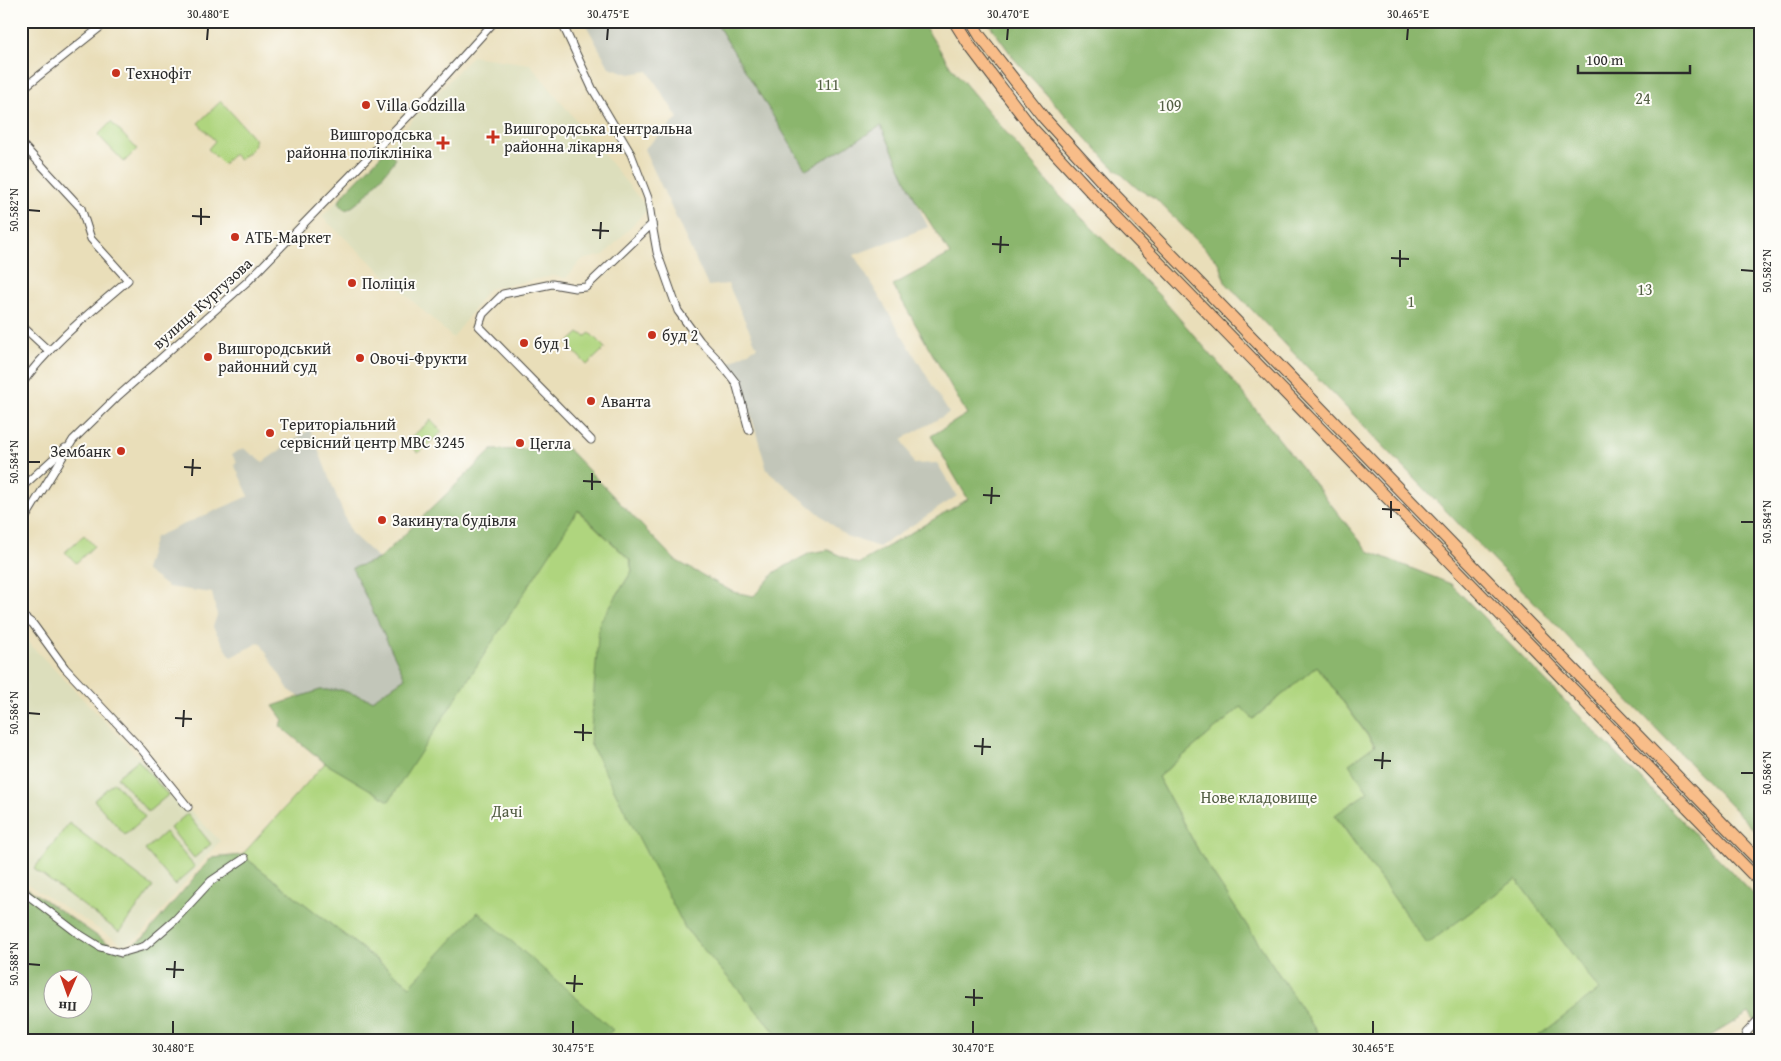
<svg xmlns="http://www.w3.org/2000/svg" width="1781" height="1061" viewBox="0 0 1781 1061" font-family="'Gentium Book Plus',serif">
<style>
.built{fill:#dcdebc}
.industrial{fill:#c2c6b9}
.green{fill:#afd57e;stroke:#6d8054}
.forest{fill:#8bb66d;stroke:#5b704c;fill-rule:evenodd}
.lines{fill:none;stroke-linecap:round;stroke-linejoin:round}
.street-casing{stroke:#484640;stroke-width:9}
.primary-casing{stroke:#484640;stroke-width:13}
.street{stroke:#fff;stroke-width:7}
.primary{stroke:#f8bd89;stroke-width:11}
.ticks{fill:none;stroke:#2b2b2b;stroke-width:2}
.poi-dot{fill:#c8321e;stroke:#fdfcf7;stroke-width:2}
.labels{text-anchor:middle;dominant-baseline:central;stroke-width:4;stroke-linejoin:round;paint-order:stroke}
.poi-label{font-size:16px;fill:#2b2b2b;stroke:#fdfcf7;text-anchor:start}
.park-label{font-size:16px;fill:#535e44;stroke:#fdfcf7}
.street-label{font-size:16px;fill:#2b2b2b;stroke:#fdfcf7}
.neatline{fill:none;stroke:#2b2b2b;stroke-width:2}
.ticks-label{font-size:12px;text-anchor:middle;fill:#2b2b2b}
</style>
<rect width="100%" height="100%" fill="#fdfcf7"/>
<filter id="ink" filterUnits="userSpaceOnUse"><feTurbulence type="fractalNoise" baseFrequency=".02" numOctaves="2"/><feDisplacementMap in="SourceGraphic" scale="10" xChannelSelector="R" yChannelSelector="G"/><feConvolveMatrix kernelMatrix="1 2 1 2 8 2 1 2 1" color-interpolation-filters="sRGB"/></filter>
<filter id="wash" filterUnits="userSpaceOnUse"><feTurbulence type="fractalNoise" baseFrequency=".0096" numOctaves="4" result="noise"/><feDisplacementMap in="SourceGraphic" scale="20" xChannelSelector="R" yChannelSelector="G"/><feGaussianBlur stdDeviation="1.12" result="paint"/><feColorMatrix in="noise" values="0 0 0 0 0 0 0 0 0 0 0 0 0 0 0 0 0 1.4 0 .05"/><feComposite in="paint" operator="in"/></filter>
<g filter="url(#wash)">
<rect width="100%" height="100%" fill="#e9deb9"/>
<g class="built">
<polygon points="472,56 530,64 648,209 604,255 582,260 566,278 553,276 488,289 453,338 322,217"/>
<polygon points="21,635 220,841 141,935 124,945 21,880"/>
</g>
<g class="industrial">
<polygon points="584,21 715,21 806,170 881,126 928,227 854,255 949,413 902,439 914,464 937,463 957,496 879,547 846,536 767,470 742,384 729,363 757,347 728,284 708,286 644,149 678,118 648,71 630,74 609,67"/>
<polygon points="310,429 351,533 379,559 405,678 372,700 341,690 320,690 300,697 289,690 260,642 231,657 213,627 217,615 212,593 168,587 145,570 155,537 249,496 234,464 237,462 232,455 243,448 263,462"/>
</g>
<g class="green">
<path d="M221,101L254,138C257,148 246,154 239,160L234,154L223,164L208,149L215,141L198,123Z"/>
<polygon points="111,122 137,149 124,162 98,135"/>
<polygon points="579,333 586,336 590,333 605,348 587,365 567,344"/>
<polygon points="431,420 442,432 418,453 407,441"/>
<polygon points="577,510 630,560 632,571 599,624 685,928 782,1040 602,1040 612,1030 410,986 242,855 325,763 389,800"/>
<polygon points="84,535 94,546 76,563 65,552"/>
<polygon points="1317,666 1375,746 1368,792 1335,816 1427,943 1516,879 1600,991 1533,1040 1322,1040 1202,857 1158,777 1241,707 1253,719"/>
<polygon points="138,760 168,795 148,812 117,777"/>
<polygon points="114,782 145,817 125,835 94,800"/>
<polygon points="187,814 211,844 194,858 170,828"/>
<polygon points="69,823 153,887 119,932 34,869"/>
<polygon points="165,832 195,867 175,885 145,850"/>
</g>
<g class="forest">
<polygon points="715,21 921,21 951,67 1058,194 1159,295 1225,371 1368,551 1451,584 1760,901 1760,1028 1749,1013 1704,1040 1533,1040 1599,990 1516,879 1427,944 1335,815 1368,792 1349,764 1375,745 1317,666 1253,719 1241,707 1158,777 1202,857 1322,1040 782,1040 685,928 590,743 599,624 632,571 630,560 578,510 389,801 325,763 280,726 283,720 273,706 320,690 341,690 372,700 405,678 352,568 379,559 492,450 567,448 675,560 733,592 754,596 775,572 810,553 828,550 858,564 968,499 931,436 967,414 893,285 950,254 915,199 881,126 806,170"/>
<polygon points="987,21 1760,21 1760,836 1225,282 1220,264 1155,198 1138,189 1110,164 1015,60"/>
<path d="M389,152L395,158L393,163C383,175 359,207 345,210L339,203L341,197L383,153Z"/>
<path d="M242,855L410,986L478,912L613,1030L602,1040H21V884L106,942L124,949L143,938L211,858ZM52,978H82V1008H52Z"/>
</g>
</g>
<g filter="url(#ink)">
<g class="lines">
<g class="street-casing">
<g id="street">
<polyline points="561,21 592,88 631,154 648,198 652,224 586,287 575,288 552,284 503,294 483,314 479,326 591,440"/>
<polyline points="21,90 108,21"/>
<path d="M21,143L81,208L91,239L128,280C92,311 48,346 21,385"/>
<polyline points="652,224 657,252 678,311 700,341 719,361 736,383 749,430"/>
<polyline points="21,325 49,351"/>
<polyline points="21,488 65,448"/>
<polyline points="21,525 73,440 117,397 248,281 420,104 495,21"/>
<polyline points="21,615 33,624 65,668 142,750 188,807"/>
<polyline points="21,890 76,932 100,947 121,953 145,946 174,921 211,881 245,858"/>
<polyline points="1749,1040 1746,1033 1760,1018"/>
</g>
</g>
<g class="primary-casing">
<g id="primary">
<polyline points="954,21 969,45 1031,127 1105,207 1760,882"/>
<polyline points="971,21 980,36 1044,118 1115,196 1760,862"/>
</g>
</g>
<use href="#street" class="street"/>
<use href="#primary" class="primary"/>
</g>
</g>
<path class="ticks" d="M207,40L208,28M607,40L608,28M1007,40L1008,28M1407,40L1408,28M28,210L40,211M192,216L210,217M201,225V208M592,230L609,231M600,239L601,222M992,244L1009,245M1000,253L1001,236M1391,258L1409,259M1400,267V250M1741,270L1754,271M28,462H40M184,467L201,468M192,476L193,459M583,481L601,482M592,490V473M983,495L1000,496M991,504L992,487M1382,509L1400,510M1391,518V501M1741,522H1754M28,713L40,714M175,718L192,719M183,727L184,710M574,732L592,733M583,741V724M974,746L991,747M982,755L983,738M1374,760L1391,761M1382,769L1383,752M1741,773H1754M28,964L40,965M166,969L184,970M174,978L175,961M566,983L583,984M574,992L575,975M965,997L983,998M974,1006V989M173,1034V1021M573,1034V1021M973,1034V1021M1373,1034V1021"/>
<g class="poi-dot">
<circle cx="116" cy="73" r="5"/>
<circle cx="366" cy="105" r="5"/>
<path d="M490.5 129.5h5v5h5v5h-5v5h-5v-5h-5v-5h5z"/>
<path d="M440.5 135.5h5v5h5v5h-5v5h-5v-5h-5v-5h5z"/>
<circle cx="235" cy="237" r="5"/>
<circle cx="352" cy="283" r="5"/>
<circle cx="652" cy="335" r="5"/>
<circle cx="524" cy="343" r="5"/>
<circle cx="208" cy="357" r="5"/>
<circle cx="360" cy="358" r="5"/>
<circle cx="591" cy="401" r="5"/>
<circle cx="270" cy="433" r="5"/>
<circle cx="520" cy="443" r="5"/>
<circle cx="121" cy="451" r="5"/>
<circle cx="382" cy="520" r="5"/>
</g>
<g class="labels">
<g class="poi-label">
<text x="126" y="73">Технофіт</text>
<text x="376" y="105">Villa Godzilla</text>
<text x="504" y="128">Вишгородська центральна<tspan x="504" dy="18">районна лікарня</tspan></text>
<text x="432" y="134" text-anchor="end">Вишгородська<tspan x="432" dy="18">районна поліклініка</tspan></text>
<text x="245" y="237">АТБ-Маркет</text>
<text x="362" y="283">Поліція</text>
<text x="662" y="335">буд 2</text>
<text x="534" y="343">буд 1</text>
<text x="218" y="348">Вишгородський<tspan x="218" dy="18">районний суд</tspan></text>
<text x="370" y="358">Овочі-Фрукти</text>
<text x="601" y="401">Аванта</text>
<text x="280" y="424">Територіальний<tspan x="280" dy="18">сервісний центр МВС 3245</tspan></text>
<text x="530" y="443">Цегла</text>
<text x="111" y="451" text-anchor="end">Зембанк</text>
<text x="392" y="520">Закинута будівля</text>
</g>
<g class="park-label">
<text x="828" y="84">111</text>
<text x="1643" y="98">24</text>
<text x="1170" y="105">109</text>
<text x="1645" y="289">13</text>
<text x="1411" y="301">1</text>
<text x="1259" y="797">Нове кладовище</text>
<text x="507" y="811">Дачі</text>
</g>
<g class="street-label">
<text transform="translate(202 303) rotate(-42)">вулиця Кургузова</text>
</g>
</g>
<rect width="1781" height="1061" fill="none" stroke="#fdfcf7" stroke-width="55"/>
<g transform="translate(68 994) rotate(182)"><circle r="24" fill="#fdfcf7" stroke="#a9a8a5"/>
<path d="M0-4L9 19L0 12L-9 19Z" fill="#c8321e"/>
<text y="-8" font-size="14" font-weight="bold" text-anchor="middle" fill="#2b2b2b">Пн</text>
</g>
<path d="M1578 65v8h112v-8" fill="none" stroke="#2b2b2b" stroke-width="2.5"/>
<text x="1586" y="65" font-size="15" fill="#2b2b2b" stroke="#fdfcf7" stroke-width="4" paint-order="stroke">100 m</text>
<rect x="28" y="28" width="1726" height="1006" class="neatline"/>
<g class="ticks-label">
<text x="208" y="18">30.480°E</text>
<text x="608" y="18">30.475°E</text>
<text x="1008" y="18">30.470°E</text>
<text x="1408" y="18">30.465°E</text>
<text transform="translate(14 210) rotate(-90)" y="4">50.582°N</text>
<text transform="translate(1767 271) rotate(-90)" y="4">50.582°N</text>
<text transform="translate(14 462) rotate(-90)" y="4">50.584°N</text>
<text transform="translate(1767 522) rotate(-90)" y="4">50.584°N</text>
<text transform="translate(14 713) rotate(-90)" y="4">50.586°N</text>
<text transform="translate(1767 773) rotate(-90)" y="4">50.586°N</text>
<text transform="translate(14 964) rotate(-90)" y="4">50.588°N</text>
<text x="173" y="1052">30.480°E</text>
<text x="573" y="1052">30.475°E</text>
<text x="973" y="1052">30.470°E</text>
<text x="1373" y="1052">30.465°E</text>
</g>
</svg>
